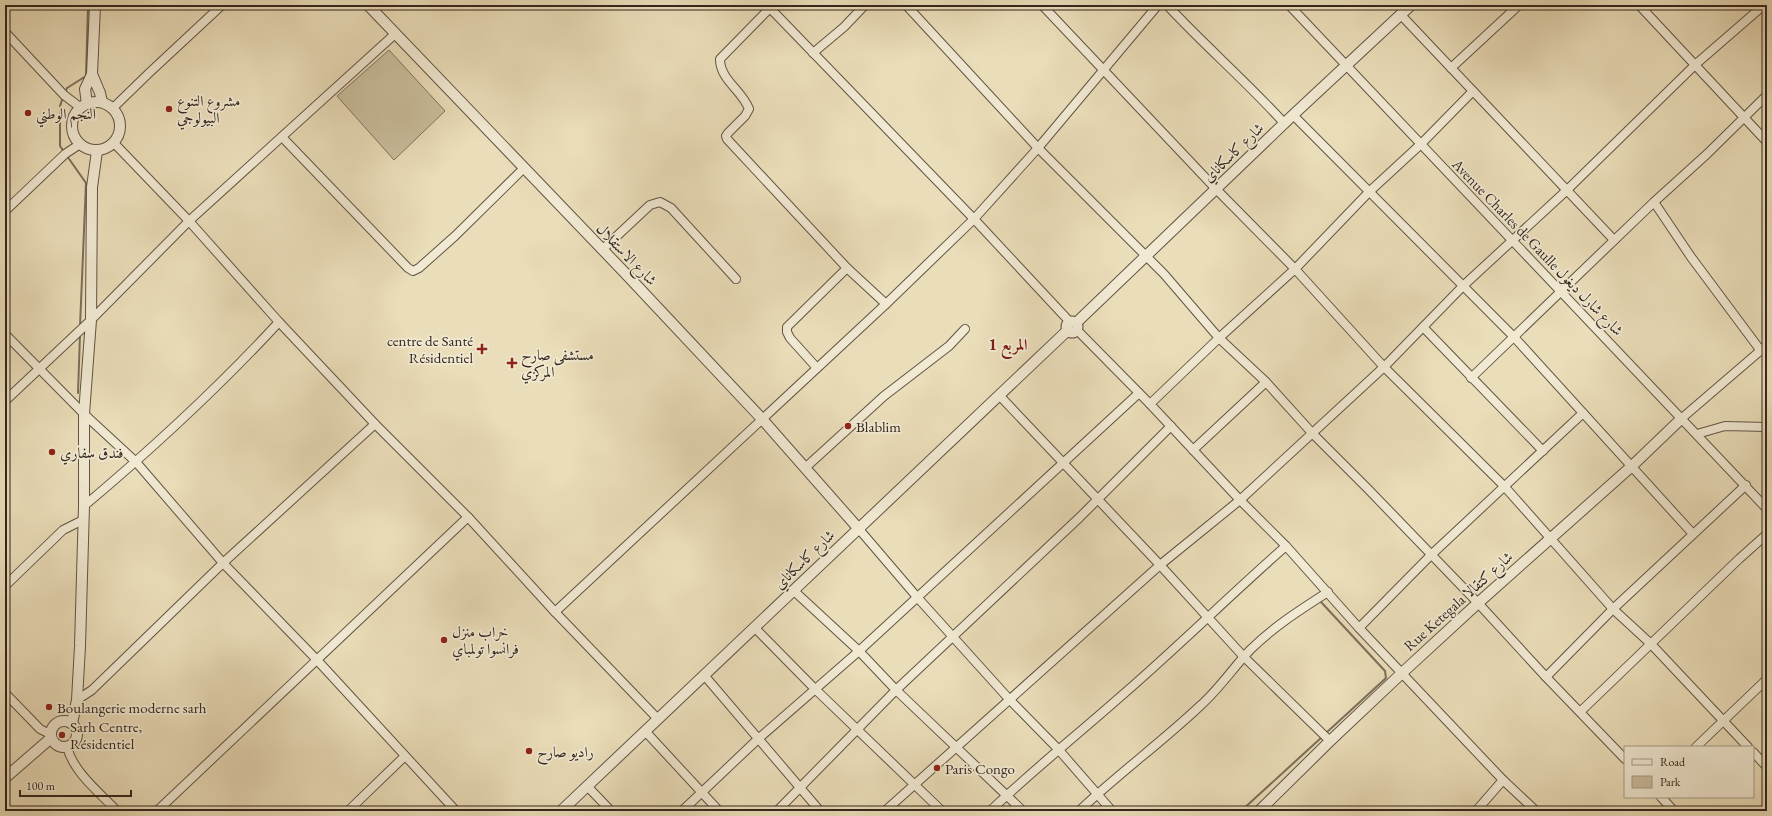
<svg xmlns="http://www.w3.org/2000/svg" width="1772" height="816" viewBox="0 0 1772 816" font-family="'EB Garamond',Amiri,serif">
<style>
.green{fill:#cbbe9e;stroke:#7f725e}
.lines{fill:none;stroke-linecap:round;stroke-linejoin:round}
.stream{stroke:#7c6f5b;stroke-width:2}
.minor-casing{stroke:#615444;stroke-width:10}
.tertiary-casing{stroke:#615444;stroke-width:12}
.minor{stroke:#f1e9d2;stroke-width:8}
.tertiary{stroke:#f1e9d2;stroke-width:10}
.poi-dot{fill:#8f2418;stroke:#f1e9d2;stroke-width:1.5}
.labels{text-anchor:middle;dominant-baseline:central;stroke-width:3.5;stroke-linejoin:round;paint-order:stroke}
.poi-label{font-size:15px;fill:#33261d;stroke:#f1e9d2;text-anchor:start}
.street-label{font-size:15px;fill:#33261d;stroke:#f1e9d2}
.neighbourhood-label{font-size:16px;font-weight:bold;fill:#7a1f14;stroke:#f1e9d2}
</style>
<rect width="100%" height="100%" fill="#eaddb9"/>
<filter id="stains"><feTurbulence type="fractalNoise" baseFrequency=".005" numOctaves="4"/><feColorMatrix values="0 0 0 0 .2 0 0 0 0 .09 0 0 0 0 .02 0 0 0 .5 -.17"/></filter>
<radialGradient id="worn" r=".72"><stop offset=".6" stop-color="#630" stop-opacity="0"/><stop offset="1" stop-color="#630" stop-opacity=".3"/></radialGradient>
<polygon class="green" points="389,50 445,111 394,160 337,96"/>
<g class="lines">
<g class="stream">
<polyline points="65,93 67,88 86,76 88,5"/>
<polyline points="63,97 60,106 60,146 65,153"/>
<polyline points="67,156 86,183 80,326"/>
<polyline points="78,393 80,334"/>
<polyline points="1321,602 1385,671 1386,678 1326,733"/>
<polyline points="1241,811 1322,737"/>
</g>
<g class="minor-casing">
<g id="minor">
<polyline points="767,5 974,219 1069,321"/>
<polyline points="906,5 1038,148 1164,274 1219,338 1266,382 1313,434 1368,489 1478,603 1546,677 1625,759"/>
<polyline points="1042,5 1216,189 1295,269 1384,367 1504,486 1613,609 1651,644 1748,747"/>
<path d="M1167,5C1205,46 1247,82 1284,123"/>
<polyline points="1289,5 1767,509"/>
<polyline points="1639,5 1767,142"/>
<path d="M770,8L720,59C720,80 742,90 749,109L745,116L728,133L726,136L727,139L847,268L886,304"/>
<polyline points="1401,15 1614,240"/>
<polyline points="5,32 64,95 81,108"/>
<polyline points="813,53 844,27 865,5"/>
<polyline points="1451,68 1519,5"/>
<polyline points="113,108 149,73 222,5"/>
<polyline points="1293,115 1514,337 1693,534"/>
<polyline points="282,137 408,268 413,271 419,268 455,236 524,168"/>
<polyline points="114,143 189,221 279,322 375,424 468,517 555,612 657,718"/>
<polyline points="1654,202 1691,257 1761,351"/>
<polyline points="5,211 65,154 80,144"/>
<polyline points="603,249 650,205 660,202 671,208 736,279"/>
<polyline points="1423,327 1543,451"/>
<polyline points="1077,330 1150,404 1240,500 1286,546 1359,628 1503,780 1536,811"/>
<polyline points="5,334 84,414 136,462 223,563 317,660 456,811"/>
<polyline points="817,368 790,338 787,332 787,327 847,268"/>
<polyline points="1471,378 1654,202 1707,154 1767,95"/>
<polyline points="999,395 1160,565 1244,657 1330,741"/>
<polyline points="5,401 91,320 189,221 395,34"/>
<polyline points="1150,404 1219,338 1295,269 1369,192 1421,144 1473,91"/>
<polyline points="1682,418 1767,345"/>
<polyline points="1697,434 1725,426 1767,427"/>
<polyline points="1193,450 1266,382"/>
<polyline points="805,468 884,396 949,346 965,329"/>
<path d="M84,506C153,448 218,388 279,322"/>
<polyline points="858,528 917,597 1009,699 1058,749 1112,811"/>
<polyline points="5,586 63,530 83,520"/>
<polyline points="793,590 859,651 896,690 1023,811"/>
<polyline points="555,612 886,304 974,219 1038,148 1158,5"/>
<polyline points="754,627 815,689 942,811"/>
<polyline points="1359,628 1431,555 1583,413"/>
<polyline points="704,675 820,811"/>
<polyline points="1546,677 1613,609 1746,485"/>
<polyline points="5,693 40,729 50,734"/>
<polyline points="77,700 92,690 223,563 375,424"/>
<polyline points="1580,712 1739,559 1767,534"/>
<polyline points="645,731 719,811"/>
<path d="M67,747C74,773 99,792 117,811"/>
<polyline points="1696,747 1767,679"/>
<polyline points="1753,752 1767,767"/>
<polyline points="587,786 611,811"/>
<polyline points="1661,797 1674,811"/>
<polyline points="157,811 468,517"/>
<polyline points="348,811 405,756"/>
<polyline points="682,811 758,739 859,651 1139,393"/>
<polyline points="777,811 896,690 1080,517 1171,426"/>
<polyline points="885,811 1160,565 1240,500 1384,367 1463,286 1567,190 1696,64 1764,5"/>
<path d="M990,811C1032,771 1077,735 1120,697C1177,648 1230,595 1286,546"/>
<path d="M1079,811C1118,774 1162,742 1201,705C1219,689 1233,668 1250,650C1273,627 1300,610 1328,592"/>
<polyline points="1476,811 1503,780"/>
</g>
</g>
<g class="tertiary-casing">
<g id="tertiary">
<polyline points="368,5 625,273 762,419 858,528"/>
<polyline points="92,74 100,93 102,102"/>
<circle cx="96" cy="126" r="24"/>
<polyline points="87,104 85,89 92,74 95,5"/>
<circle cx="1072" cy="327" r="5.5"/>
<polyline points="1076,323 1293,115 1411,5"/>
<circle cx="64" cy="734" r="13"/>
<polyline points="72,723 77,700 80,646 84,506 84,414 91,320 92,187 97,151"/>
<polyline points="5,778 51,738"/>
<polyline points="561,811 1068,330"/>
<polyline points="1259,811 1330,741 1402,673 1478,603 1632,466 1682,418"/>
</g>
</g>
<use href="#minor" class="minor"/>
<use href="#tertiary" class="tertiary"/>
</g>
<g class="poi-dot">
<circle cx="169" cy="109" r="4"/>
<circle cx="28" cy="113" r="4"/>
<path d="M480 343h4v4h4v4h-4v4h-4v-4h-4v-4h4z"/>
<path d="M510 357h4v4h4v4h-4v4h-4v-4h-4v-4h4z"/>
<circle cx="848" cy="426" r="4"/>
<circle cx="52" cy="452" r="4"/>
<circle cx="444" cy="640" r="4"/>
<circle cx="49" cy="707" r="4"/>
<circle cx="62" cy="735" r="4"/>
<circle cx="529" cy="751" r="4"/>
<circle cx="937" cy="768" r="4"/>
</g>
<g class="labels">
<g class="poi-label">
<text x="177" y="100">مشروع التنوع<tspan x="177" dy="17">البيولوجي</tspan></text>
<text x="36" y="113">النجم الوطني</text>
<text x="473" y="340" text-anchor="end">centre de Santé<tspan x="473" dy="17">Résidentiel</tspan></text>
<text x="521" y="354">مستشفى صارح<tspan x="521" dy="17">المركزي</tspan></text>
<text x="856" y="426">Blablim</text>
<text x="60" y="452">فندق سفاري</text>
<text x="452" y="631">خراب منزل<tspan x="452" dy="17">فرانسوا تولمباي</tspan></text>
<text x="57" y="707">Boulangerie moderne sarh</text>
<text x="70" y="726">Sarh Centre,<tspan x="70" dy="17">Résidentiel</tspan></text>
<text x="537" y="751">راديو صارح</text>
<text x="945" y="768">Paris Congo</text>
</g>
<g class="street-label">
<text transform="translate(1233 152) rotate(-44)">شارع كاسكاناي</text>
<text transform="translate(1538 247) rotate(46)">Avenue Charles de Gaulle شارع شارل ديغول</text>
<text transform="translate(627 254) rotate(46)">شارع الاستقلال</text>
<text transform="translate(804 559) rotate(-44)">شارع كاسكاناي</text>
<text transform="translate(1458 601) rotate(-42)">Rue Ketegala شارع كتقالا</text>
</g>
<g class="neighbourhood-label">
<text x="1008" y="344">المربع 1</text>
</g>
</g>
<rect width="1772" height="816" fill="none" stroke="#eaddb9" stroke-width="20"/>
<rect x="6" y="6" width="1760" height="804" fill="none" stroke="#33261d" stroke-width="2"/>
<rect x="10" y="10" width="1752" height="796" fill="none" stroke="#33261d"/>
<rect x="1624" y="746" width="130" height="52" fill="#f1e9d2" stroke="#a59b8a"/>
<rect x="1632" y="759" width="20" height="6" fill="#f1e9d2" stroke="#a59b8a"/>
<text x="1660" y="766" font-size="12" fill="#33261d">Road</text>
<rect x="1632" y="776" width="20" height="12" fill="#cbbe9e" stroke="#a59b8a"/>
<text x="1660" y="786" font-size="12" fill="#33261d">Park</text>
<path d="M20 790v6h111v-6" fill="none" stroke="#33261d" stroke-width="2"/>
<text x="26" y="790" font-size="12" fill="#33261d" stroke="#f1e9d2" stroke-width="3" paint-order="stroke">100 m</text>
<rect width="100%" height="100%" filter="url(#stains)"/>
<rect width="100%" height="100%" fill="url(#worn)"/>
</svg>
